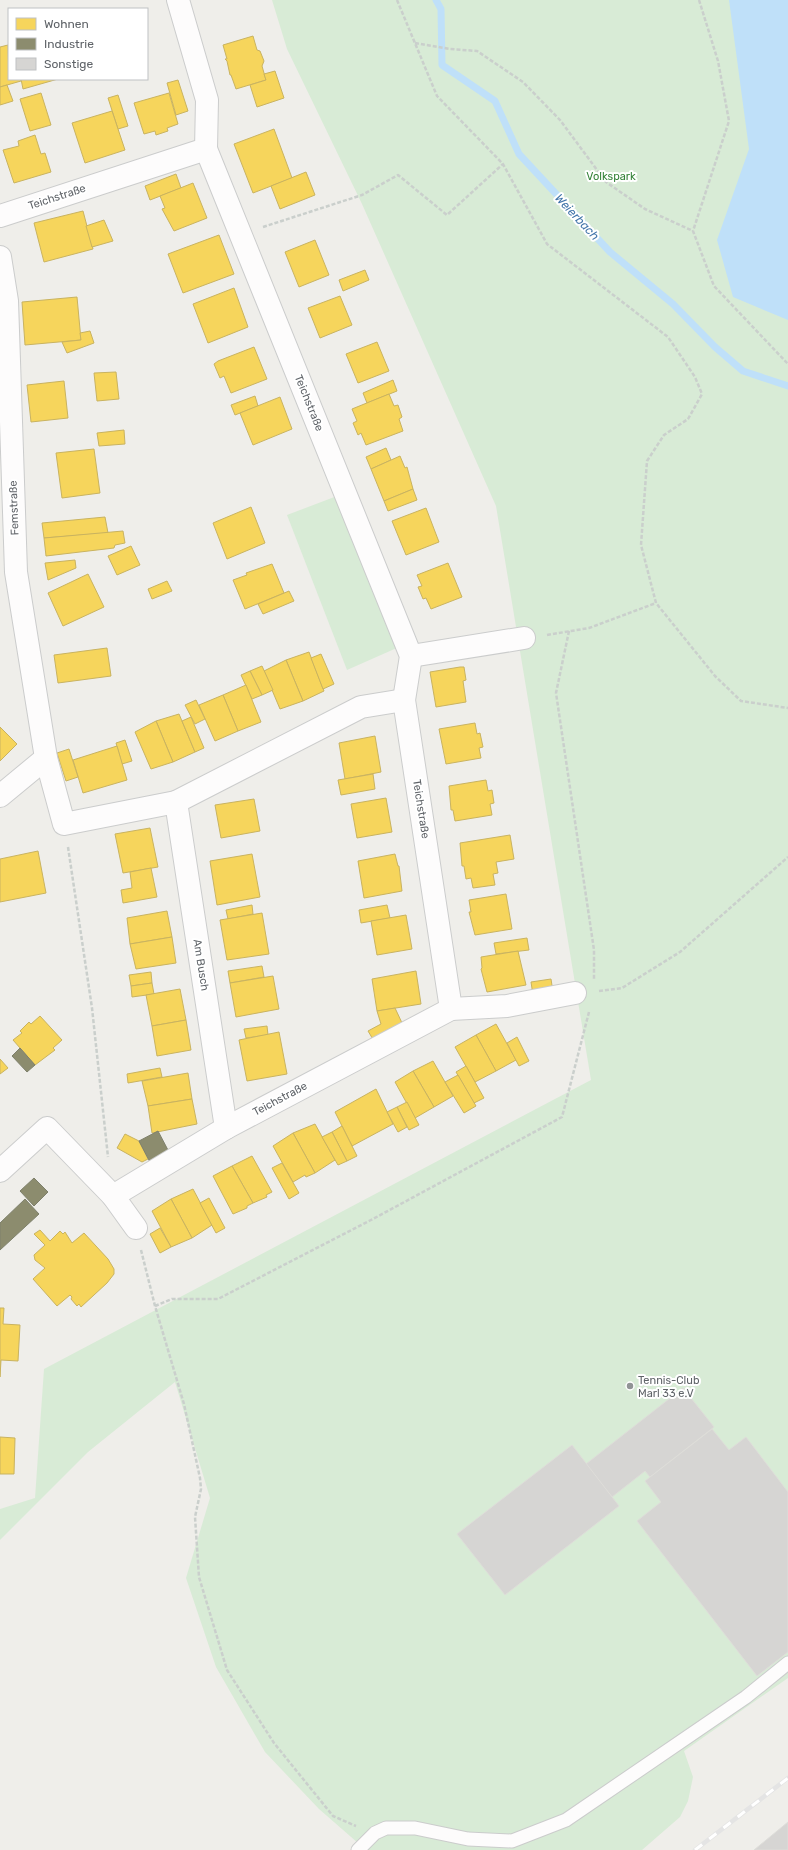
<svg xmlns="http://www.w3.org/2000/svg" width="788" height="1850" viewBox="0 0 788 1850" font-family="Rubik,sans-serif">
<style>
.green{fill:#d8ebd6}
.water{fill:#bfe0f9}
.homes{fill:#f6d55c;stroke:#c9b360}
.industry{fill:#8c8c6e;stroke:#7e806c}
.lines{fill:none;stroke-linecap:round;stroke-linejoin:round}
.stream{stroke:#bfe0f9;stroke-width:7}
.building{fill:#d6d5d3;stroke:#deddd9}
.lane-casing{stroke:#cbcccc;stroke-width:15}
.street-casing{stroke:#cbcccc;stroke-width:24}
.path{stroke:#cacfcc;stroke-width:2.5;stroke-dasharray:4 2;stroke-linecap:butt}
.lane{stroke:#fdfcfc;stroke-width:13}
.street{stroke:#fdfcfc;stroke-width:22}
.rail-casing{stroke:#e4e4e4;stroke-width:4.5}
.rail{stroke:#fff;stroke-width:3;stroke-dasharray:9;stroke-linecap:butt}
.poi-dot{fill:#919496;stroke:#fff;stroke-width:1.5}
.labels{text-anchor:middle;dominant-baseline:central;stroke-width:4;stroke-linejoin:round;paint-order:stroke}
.park-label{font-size:11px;fill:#348238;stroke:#fff}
.street-label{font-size:11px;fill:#5f6368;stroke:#fff}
.poi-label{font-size:11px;fill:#5f6368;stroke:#fff;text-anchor:start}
.water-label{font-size:12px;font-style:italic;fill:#4174aa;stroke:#fff}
</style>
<rect width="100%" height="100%" fill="#efeeea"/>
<g class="green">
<polygon points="272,0 788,0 788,1678 684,1751 693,1777 688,1801 680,1817 642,1850 366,1850 319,1809 265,1752 216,1667 186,1578 210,1498 175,1382 88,1452 0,1540 0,1509 35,1498 44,1369 591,1080 496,506 362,204 287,49"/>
<polygon points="337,496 399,647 347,670 287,515"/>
</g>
<polygon class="water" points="729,0 788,0 788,320 733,297 717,240 749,149"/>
<g class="homes">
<polygon points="253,36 257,50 260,51 264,61 262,66 266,80 236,89 231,75 230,75 227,61 225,59 227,59 223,45"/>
<polygon points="8,45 9,79 21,79 21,81 0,87 0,47"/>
<polygon points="275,71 284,98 257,107 250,85 266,80 264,74"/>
<polygon points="21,79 58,79 23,89"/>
<polygon points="178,80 188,111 176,115 167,83"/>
<polygon points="7,85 13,101 0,105 0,87"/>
<polygon points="41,93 51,125 30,131 20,99"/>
<polygon points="169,93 178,124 167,128 168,131 156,135 155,131 144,134 134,103"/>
<polygon points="118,95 128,126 118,129 108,98"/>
<polygon points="112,111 125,150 85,163 72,123"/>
<polygon points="274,129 292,178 253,193 234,144"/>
<polygon points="35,135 41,154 45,153 51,172 14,183 3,150 19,146 18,141"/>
<polygon points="306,172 315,195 280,209 271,186"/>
<polygon points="176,174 181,188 150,200 145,186"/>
<polygon points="193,183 207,218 174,231 162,209 165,208 160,196"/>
<polygon points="83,211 93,249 44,262 34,223"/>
<polygon points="104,220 113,241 92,247 86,226"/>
<polygon points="219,235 234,274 183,293 168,254"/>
<polygon points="315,240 329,275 299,287 285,252"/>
<polygon points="365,270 369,280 343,291 339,280"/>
<polygon points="234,288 248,327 208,343 193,304"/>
<polygon points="340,296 352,325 320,338 308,308"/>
<polygon points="77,297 81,340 25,345 22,302"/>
<polygon points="90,331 94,343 67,353 62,342 81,340 80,333"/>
<polygon points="377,342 389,371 358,383 346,354"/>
<polygon points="254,347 267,379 231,393 224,376 220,378 214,364 218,361"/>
<polygon points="116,372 119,399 97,401 94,373"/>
<polygon points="393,380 397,391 367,403 363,393"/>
<polygon points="64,381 68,418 31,422 27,385"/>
<polygon points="389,394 394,406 398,405 402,417 399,419 403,431 366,445 361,433 358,435 353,423 357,421 352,409"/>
<polygon points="255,396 258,406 235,415 231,405"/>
<polygon points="280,397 292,429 253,445 240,413"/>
<polygon points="124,430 125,444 99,446 97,433"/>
<polygon points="386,448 391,460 371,469 366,457"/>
<polygon points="94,449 100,493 62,498 56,453"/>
<polygon points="400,456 405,468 407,467 413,489 384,501 371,469"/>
<polygon points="413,489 417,500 388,511 384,501"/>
<polygon points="251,507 265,543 227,559 213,523"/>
<polygon points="426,508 439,542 406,555 392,521"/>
<polygon points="105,517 108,533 44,538 42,523"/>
<polygon points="123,531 125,543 115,545 114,548 46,556 44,538"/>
<polygon points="131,546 140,565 117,575 108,556"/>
<polygon points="75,560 76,568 48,580 45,563"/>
<polygon points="448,563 462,597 431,609 426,598 423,599 418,587 422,586 417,575"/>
<polygon points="272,564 284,593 245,609 233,580 247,575 246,573"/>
<polygon points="88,574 104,607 63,626 48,593"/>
<polygon points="167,581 172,591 152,599 148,589"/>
<polygon points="289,591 294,601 263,614 258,604"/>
<polygon points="107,648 111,676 58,683 54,655"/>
<polygon points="309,652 324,691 303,701 286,660"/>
<polygon points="321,654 334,684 323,689 311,658"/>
<polygon points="286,660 303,701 280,709 264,671"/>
<polygon points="262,666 273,690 262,695 250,671"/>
<polygon points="460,667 464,667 466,680 463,681 466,702 436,707 430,672"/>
<polygon points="250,671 262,695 252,699 241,675"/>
<polygon points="246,685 261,722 238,731 223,695"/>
<polygon points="223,695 238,731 215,741 199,705"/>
<polygon points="196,700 205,719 195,724 185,705"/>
<polygon points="179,714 195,752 173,762 156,721"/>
<polygon points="191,717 204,748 195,752 182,721"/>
<polygon points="156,721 173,762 151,769 135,732"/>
<polygon points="475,723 477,734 480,733 483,747 479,748 481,758 446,764 439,729"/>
<polygon points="0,727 17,744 0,761"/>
<polygon points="375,736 381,772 345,779 339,743"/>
<polygon points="125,740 132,761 122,764 116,743"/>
<polygon points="117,746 127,780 83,793 73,760"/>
<polygon points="69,749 78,777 66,781 57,753"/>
<polygon points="373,774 375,789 341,795 338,780"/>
<polygon points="486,780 488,791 492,790 494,803 490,804 492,815 455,821 453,810 451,810 449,786"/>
<polygon points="386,798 392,832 357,838 351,804"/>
<polygon points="254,799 260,831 221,838 215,805"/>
<polygon points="150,828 158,867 123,873 115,834"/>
<polygon points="510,835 514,859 496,862 498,873 493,874 495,885 473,888 471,878 466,879 464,866 462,866 460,843"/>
<polygon points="38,851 46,893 0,902 0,859"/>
<polygon points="252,854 260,897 217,905 210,861"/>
<polygon points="395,854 398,866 399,866 402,891 364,898 358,861"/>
<polygon points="151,868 157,897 123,903 121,890 132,888 130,872"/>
<polygon points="506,894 512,929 475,935 469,912 471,912 469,900"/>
<polygon points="252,905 253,914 228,919 226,910"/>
<polygon points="387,905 390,918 361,923 359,910"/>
<polygon points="167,911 172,937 130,944 127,918"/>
<polygon points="262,913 269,954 227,960 220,920"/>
<polygon points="406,915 412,949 377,955 371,921"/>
<polygon points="172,937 176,963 136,969 130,944"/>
<polygon points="527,938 529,950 496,954 494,943"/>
<polygon points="518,951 526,985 487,992 481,969 482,968 481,957"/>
<polygon points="262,966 264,977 230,983 228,971"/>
<polygon points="416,971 421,1004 377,1011 372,979"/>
<polygon points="151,972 152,983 131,986 129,975"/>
<polygon points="273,976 279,1009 236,1017 230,983"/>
<polygon points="551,979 553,992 533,995 531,982"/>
<polygon points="152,983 154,994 132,997 131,986"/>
<polygon points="180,989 186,1020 152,1026 146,995"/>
<polygon points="395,1008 403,1025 374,1041 368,1031 381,1024 377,1011"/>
<polygon points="40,1016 62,1040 53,1048 55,1050 35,1065 13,1040 22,1033 20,1031 29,1022 31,1024"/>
<polygon points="186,1020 191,1050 157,1056 152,1026"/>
<polygon points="496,1024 516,1060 496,1071 476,1035"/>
<polygon points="267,1026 268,1035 246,1038 244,1029"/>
<polygon points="279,1032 287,1074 247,1081 239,1040"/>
<polygon points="476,1035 496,1071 475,1082 455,1047"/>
<polygon points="517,1037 529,1061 519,1066 507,1043"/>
<polygon points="0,1059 8,1068 0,1074"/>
<polygon points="433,1061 453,1096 434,1107 413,1071"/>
<polygon points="466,1066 484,1098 474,1103 456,1072"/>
<polygon points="160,1068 162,1077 128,1083 127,1074"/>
<polygon points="413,1071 434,1107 415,1118 395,1082"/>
<polygon points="188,1073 192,1099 148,1106 142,1081"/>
<polygon points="458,1075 476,1106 464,1113 445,1082"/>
<polygon points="376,1089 393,1124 352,1146 335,1112"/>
<polygon points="192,1099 197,1124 152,1133 148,1106"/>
<polygon points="407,1102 419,1125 409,1130 397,1107"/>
<polygon points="397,1107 407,1127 398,1132 387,1112"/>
<polygon points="315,1124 335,1160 315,1173 293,1133"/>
<polygon points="342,1126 357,1156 347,1161 332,1132"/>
<polygon points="332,1132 347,1161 338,1165 322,1137"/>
<polygon points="293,1133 315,1173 306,1177 305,1175 293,1182 273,1146"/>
<polygon points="125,1134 139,1141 148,1159 142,1162 117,1148"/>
<polygon points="252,1156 272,1192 266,1195 267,1197 253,1203 232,1166"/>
<polygon points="282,1163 299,1193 289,1199 272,1168"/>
<polygon points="232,1166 253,1203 247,1206 247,1208 233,1214 213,1176"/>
<polygon points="193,1189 212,1225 192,1238 171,1199"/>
<polygon points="209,1198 225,1228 216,1233 200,1203"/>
<polygon points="171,1199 192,1238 171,1247 152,1211"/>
<polygon points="160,1228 171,1247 160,1253 150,1234"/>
<polygon points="40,1230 50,1241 60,1231 63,1234 65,1232 72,1243 84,1233 108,1259 114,1269 114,1274 107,1283 81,1307 79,1304 77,1306 71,1299 72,1297 70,1295 57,1306 33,1279 45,1268 35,1260 34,1255 45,1245 34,1234"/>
<polygon points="0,1308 4,1308 3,1324 20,1325 18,1361 1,1360 0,1377"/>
<polygon points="0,1437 15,1438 14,1474 0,1474"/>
</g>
<g class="industry">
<polygon points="20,1048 35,1065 27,1072 12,1056"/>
<polygon points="158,1131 169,1152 150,1162 139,1141"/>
<polygon points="34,1178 48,1192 34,1206 20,1191"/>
<polygon points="25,1199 39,1214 0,1250 0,1223"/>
</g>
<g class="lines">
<polyline class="stream" points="436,0 441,9 442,65 495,101 519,154 610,252 673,304 715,347 743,371 788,386"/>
</g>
<g class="building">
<polygon points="683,1388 714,1427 650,1477 645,1471 612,1497 586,1464"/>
<polygon points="712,1429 729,1450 746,1437 788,1492 788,1652 757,1676 637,1521 661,1502 645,1481"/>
<polygon points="572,1445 619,1506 505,1595 457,1534"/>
<polygon points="788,1822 788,1850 754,1850"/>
</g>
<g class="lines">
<g class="lane-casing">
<polyline id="lane" points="358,1850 375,1833 386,1828 415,1828 468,1839 512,1841 566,1820 746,1697 788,1663"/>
</g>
<g class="street-casing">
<g id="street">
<polyline points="0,216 206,149 207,100 178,0"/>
<polyline points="0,257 7,301 16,572 46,758 64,824 176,802"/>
<polyline points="411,656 524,638"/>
<polyline points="0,796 46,758"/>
<polyline points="451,1009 507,1006 575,993"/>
<polyline points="226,1128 176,802 361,707 404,700"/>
<polyline points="0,1171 47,1128 113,1196 136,1228"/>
<polyline points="113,1196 226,1128 451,1009 404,700 411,656 206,149"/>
</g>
</g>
<g class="path">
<polyline points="397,0 437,96 503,164 547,244 668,337 695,377 702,394 688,419 664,435 647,461 641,545 656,603 715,676 741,701 788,708"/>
<polyline points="699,0 718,61 729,121 693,231 714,286 788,364"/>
<polyline points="415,43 450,49 477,51 523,82 560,120 606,182 645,209 693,231"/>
<polyline points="263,227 362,195 398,175 447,215 503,164"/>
<polyline points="569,631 556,693 594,950 594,979"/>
<polyline points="547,635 589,628 656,603"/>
<polyline points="68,847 92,1008 108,1157"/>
<polyline points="599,991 622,988 680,952 788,857"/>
<polyline points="141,1250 155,1306 184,1404 200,1478 201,1489 195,1517 199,1577 227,1670 274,1743 333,1816 356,1826"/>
<polyline points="155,1306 172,1299 218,1299 371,1220 562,1117 589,1012"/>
</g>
<use href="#lane" class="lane"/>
<use href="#street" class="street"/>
<g class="rail-casing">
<polyline id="rail" points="695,1850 788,1778"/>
</g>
<use href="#rail" class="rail"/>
</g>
<circle class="poi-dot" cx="630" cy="1386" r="4"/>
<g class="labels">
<g class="park-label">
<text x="611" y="176">Volkspark</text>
</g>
<g class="street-label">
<text transform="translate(57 197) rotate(-18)">Teichstraße</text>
<text transform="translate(309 403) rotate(68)">Teichstraße</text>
<text transform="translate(14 508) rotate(-92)">Femstraße</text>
<text transform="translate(421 809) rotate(81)">Teichstraße</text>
<text transform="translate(201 965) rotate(81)">Am Busch</text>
<text transform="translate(280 1099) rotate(-28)">Teichstraße</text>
</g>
<g class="poi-label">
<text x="638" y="1380">Tennis-Club<tspan x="638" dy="13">Marl 33 e.V</tspan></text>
</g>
<g class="water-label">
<text transform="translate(577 217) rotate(47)">Weierbach</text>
</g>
</g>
<rect x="8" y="8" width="140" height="72" fill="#ffffff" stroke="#bfc1c3"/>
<rect x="16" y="18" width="20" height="12" fill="#f6d55c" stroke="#bfc1c3"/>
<text x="44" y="28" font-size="12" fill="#5f6368">Wohnen</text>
<rect x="16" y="38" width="20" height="12" fill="#8c8c6e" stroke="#bfc1c3"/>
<text x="44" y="48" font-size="12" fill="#5f6368">Industrie</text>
<rect x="16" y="58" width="20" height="12" fill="#d6d5d3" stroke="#bfc1c3"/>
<text x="44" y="68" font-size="12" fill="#5f6368">Sonstige</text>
</svg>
